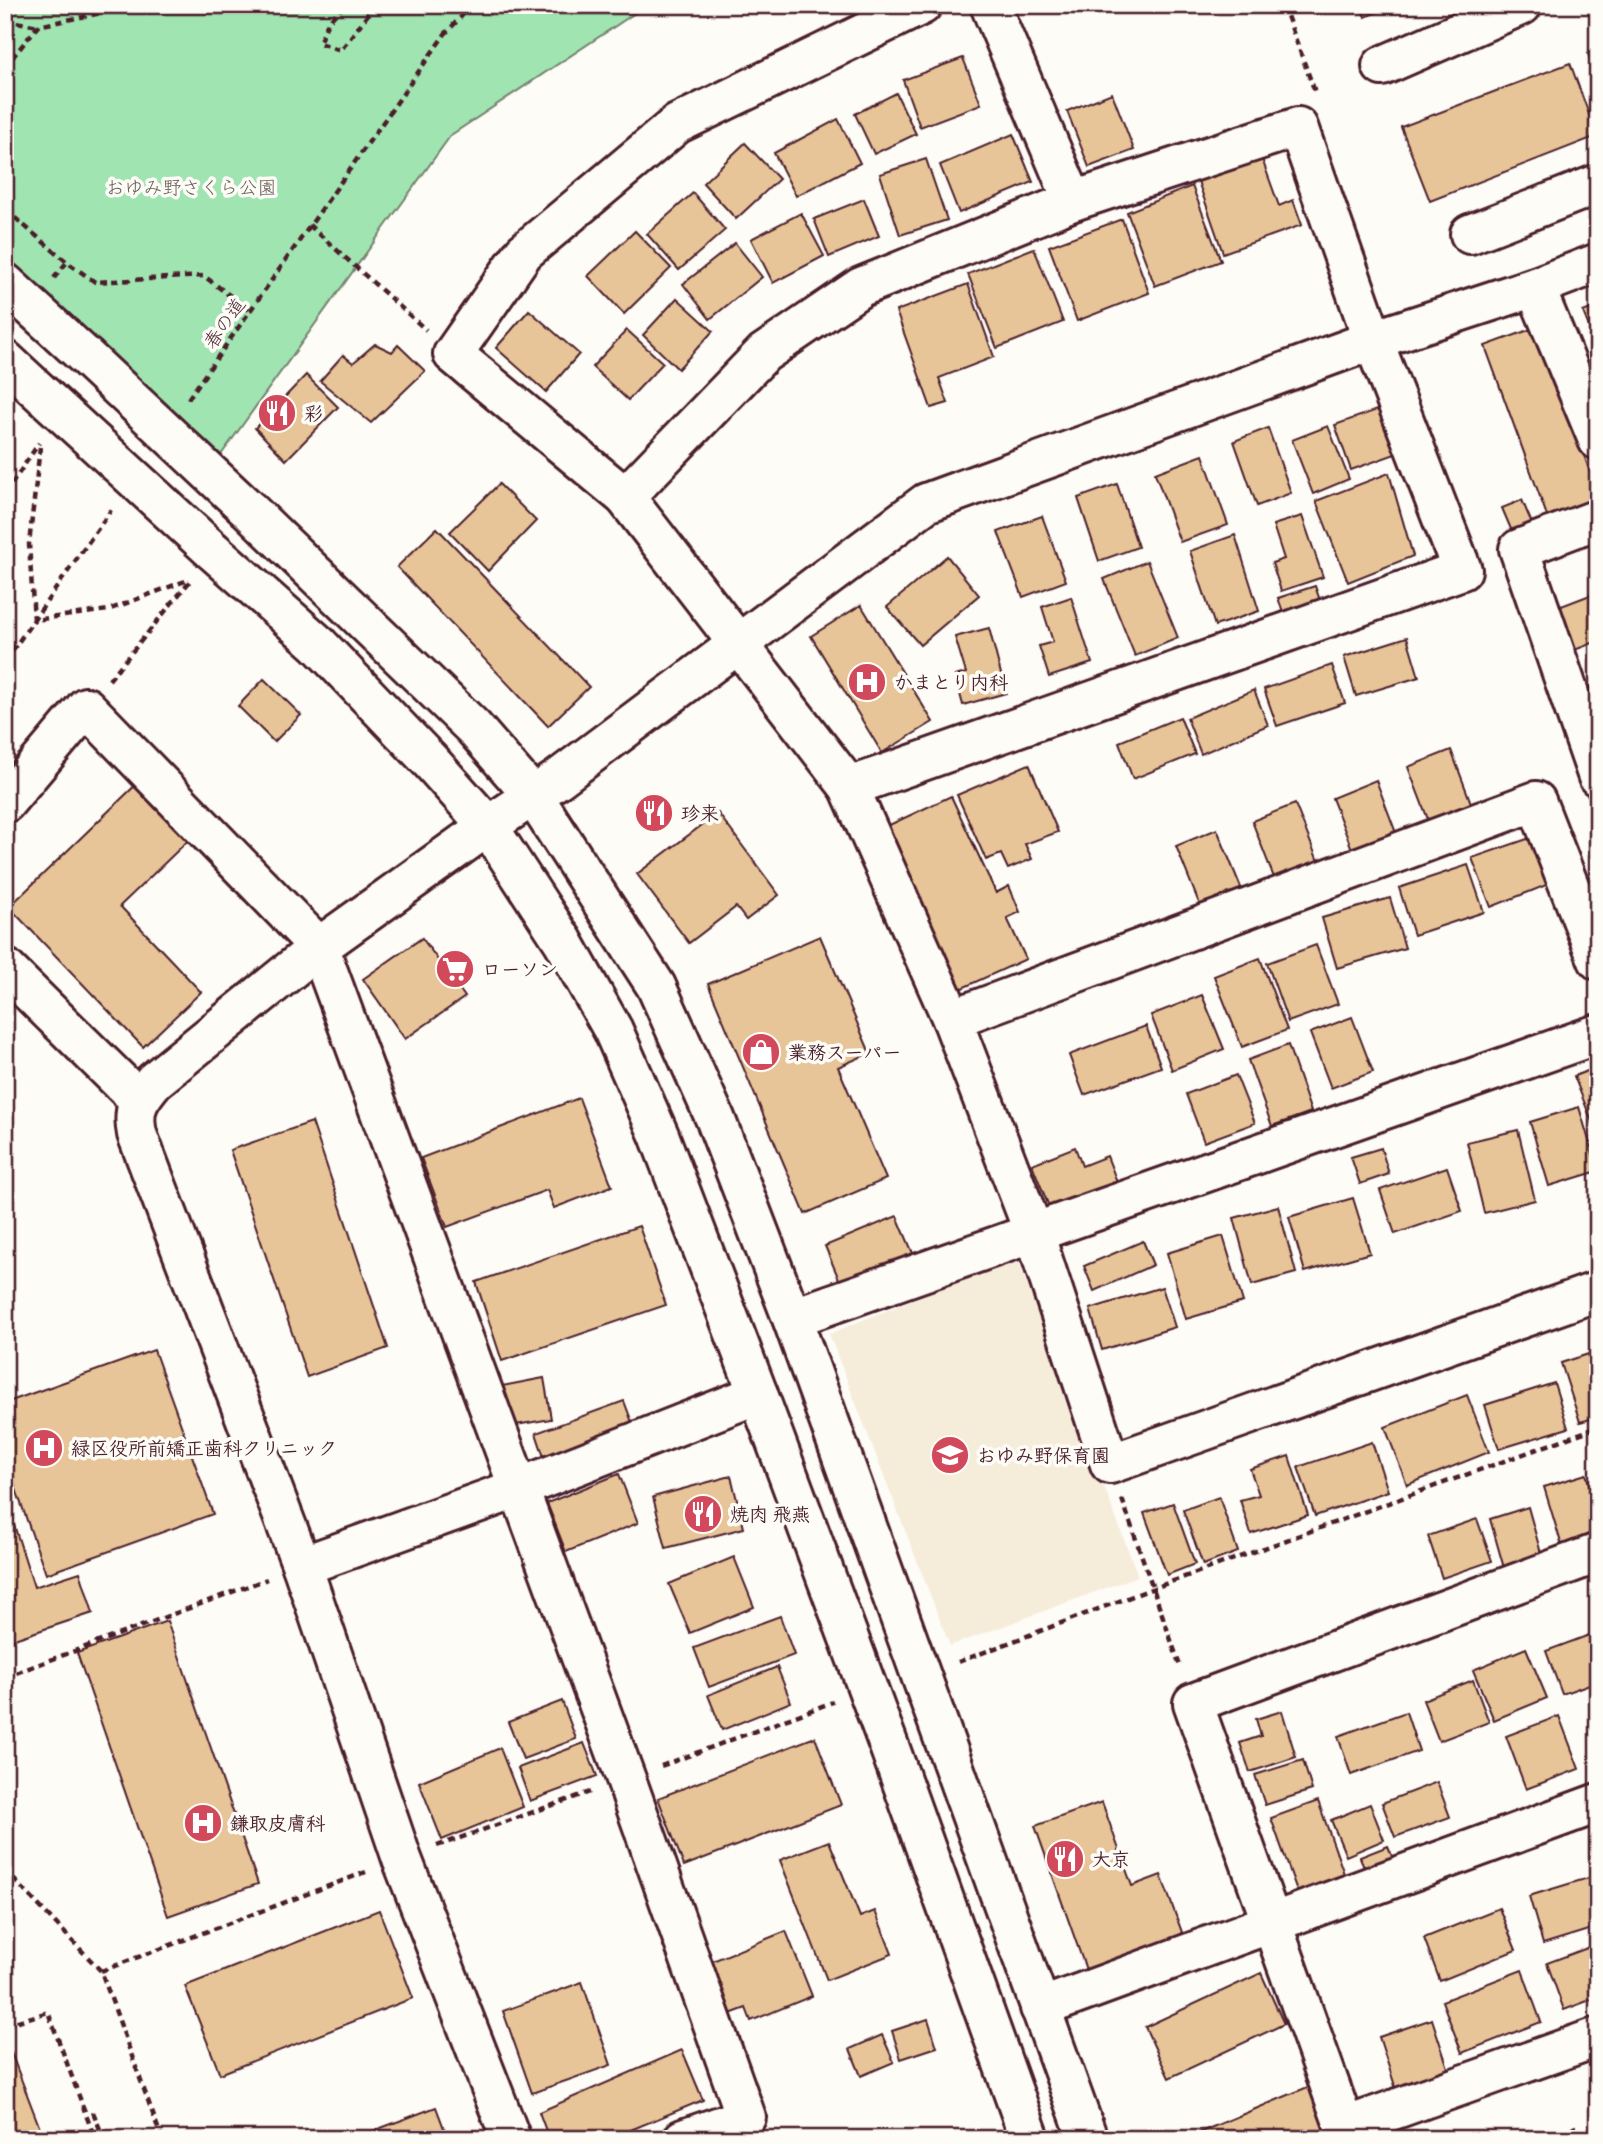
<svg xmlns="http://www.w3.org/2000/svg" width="1603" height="2144" viewBox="0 0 1603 2144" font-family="'Patrick Hand','Klee One',sans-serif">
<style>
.built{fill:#f6ecda}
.green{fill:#a0e5b1;stroke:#75826e;stroke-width:2}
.building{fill:#e7c598;stroke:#4a1f2b;stroke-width:2}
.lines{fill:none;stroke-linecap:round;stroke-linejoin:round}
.minor-casing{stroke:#4a1f2b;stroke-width:44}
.path{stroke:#4a1f2b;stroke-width:4.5;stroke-dasharray:7 5;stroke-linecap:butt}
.minor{stroke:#fdfcf7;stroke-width:38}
.minor-bridge-casing{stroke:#4a1f2b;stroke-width:44;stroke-linecap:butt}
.minor-bridge{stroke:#fdfcf7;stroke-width:38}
.labels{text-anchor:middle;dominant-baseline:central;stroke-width:7;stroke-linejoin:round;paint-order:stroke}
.park-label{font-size:19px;fill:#645a53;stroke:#fdfcf7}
.street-label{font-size:19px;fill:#4a1f2b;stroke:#fdfcf7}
.poi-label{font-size:19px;font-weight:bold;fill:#4a1f2b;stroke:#fdfcf7;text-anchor:start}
</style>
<rect width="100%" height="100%" fill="#fdfcf7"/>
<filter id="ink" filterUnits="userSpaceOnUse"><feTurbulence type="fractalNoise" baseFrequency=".0143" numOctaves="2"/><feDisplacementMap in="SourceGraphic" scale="14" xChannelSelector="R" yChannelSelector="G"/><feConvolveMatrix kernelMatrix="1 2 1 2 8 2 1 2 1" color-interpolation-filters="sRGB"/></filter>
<g filter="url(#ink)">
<polygon class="built" points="1017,1257 1138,1576 950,1646 829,1334"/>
<polygon class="green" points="5,5 647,5 451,135 218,459 5,262"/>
<g class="building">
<polygon points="1360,5 1395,5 1365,17"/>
<polygon points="1598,51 1598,80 1588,54"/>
<polygon points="963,58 981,104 920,127 903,80"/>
<polygon points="1570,63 1597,136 1430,201 1401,127"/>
<polygon points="896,93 916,134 874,154 855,114"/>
<polygon points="1112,93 1134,150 1089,167 1067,111"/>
<polygon points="838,119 860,163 796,196 774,153"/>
<polygon points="1013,134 1033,182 959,213 940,165"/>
<polygon points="745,143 779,179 736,219 703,183"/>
<polygon points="926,159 947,220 900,235 880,174"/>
<polygon points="1262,159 1279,206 1293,200 1302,225 1223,253 1198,181"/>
<polygon points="1192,186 1221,261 1155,286 1127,212"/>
<polygon points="693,193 725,230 679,270 647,234"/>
<polygon points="864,199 879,236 829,257 814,219"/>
<polygon points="801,213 824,256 773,283 751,239"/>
<polygon points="1122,219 1149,293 1077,321 1049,246"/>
<polygon points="635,231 671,268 624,314 588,276"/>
<polygon points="735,243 762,277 710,319 683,284"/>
<polygon points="1034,248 1063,322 997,348 968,274"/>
<polygon points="968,284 994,357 939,378 948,403 931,408 896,311"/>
<polygon points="677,298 713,331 678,369 643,335"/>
<polygon points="1598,306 1598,349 1583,312"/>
<polygon points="529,310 579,354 546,392 496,348"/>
<polygon points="1537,327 1598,494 1598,519 1554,535 1485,346"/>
<polygon points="627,330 663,363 628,400 592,367"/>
<polygon points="375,344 392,352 398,345 425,371 371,423 320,381 343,355 353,363"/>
<polygon points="306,375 338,407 286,460 255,428"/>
<polygon points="1382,408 1398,453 1351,470 1335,425"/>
<polygon points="1328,426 1349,479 1313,494 1292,440"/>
<polygon points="1268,428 1291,493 1257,506 1234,441"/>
<polygon points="1203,455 1228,525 1180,542 1155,473"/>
<polygon points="1389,473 1413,556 1348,582 1316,501"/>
<polygon points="499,484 536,521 488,571 450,532"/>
<polygon points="1117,484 1138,547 1099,561 1078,498"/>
<polygon points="1522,500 1533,526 1513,534 1502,508"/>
<polygon points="1042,516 1066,581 1023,597 998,532"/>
<polygon points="1302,516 1323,577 1281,591 1272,563 1284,559 1273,525"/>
<polygon points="437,528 589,687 548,726 397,567"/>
<polygon points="1235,535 1259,611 1215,626 1190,551"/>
<polygon points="947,556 979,595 920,645 887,607"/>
<polygon points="1147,561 1178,638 1135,656 1104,579"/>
<polygon points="1315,586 1325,615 1289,628 1278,598"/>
<polygon points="1598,592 1598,641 1572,651 1556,608"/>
<polygon points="1071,597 1092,663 1049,677 1039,646 1053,642 1042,607"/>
<polygon points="861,605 933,722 882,753 811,636"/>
<polygon points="989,628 1006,693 963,705 955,676 966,673 955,637"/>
<polygon points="1407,637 1419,677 1356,696 1344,657"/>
<polygon points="1332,665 1345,703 1277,726 1264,689"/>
<polygon points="264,679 301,715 274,742 238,706"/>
<polygon points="1254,690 1268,725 1201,754 1187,718"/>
<polygon points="1180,717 1195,754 1133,779 1119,742"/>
<polygon points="1451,750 1477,819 1434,835 1408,767"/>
<polygon points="1029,764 1058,832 1025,844 1032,859 1008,869 1001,854 986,860 957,795"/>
<polygon points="144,777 197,832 120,906 201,992 143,1047 9,907"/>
<polygon points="1376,780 1402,849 1359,867 1332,798"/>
<polygon points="951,796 996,893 1009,886 1020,912 1007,918 1026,959 958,990 885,827"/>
<polygon points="1295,804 1322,871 1278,888 1252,821"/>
<polygon points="718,813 779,895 746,920 736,907 689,943 637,874"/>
<polygon points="1217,829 1246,900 1205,918 1176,846"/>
<polygon points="1533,837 1549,884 1491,907 1472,858"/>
<polygon points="1468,865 1484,912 1414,935 1399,888"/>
<polygon points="1390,898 1405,948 1337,968 1322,918"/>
<polygon points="820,936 870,1053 838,1067 886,1179 805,1214 708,984"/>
<polygon points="422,938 465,997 405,1039 363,979"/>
<polygon points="1316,945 1338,1004 1288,1022 1267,963"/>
<polygon points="1260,958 1287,1030 1242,1047 1214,976"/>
<polygon points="1202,995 1224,1049 1172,1070 1151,1015"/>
<polygon points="1352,1017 1373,1072 1331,1088 1310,1033"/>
<polygon points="1146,1026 1161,1067 1084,1095 1069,1055"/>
<polygon points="1288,1045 1311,1112 1272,1126 1248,1060"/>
<polygon points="1598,1067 1598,1137 1574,1076"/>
<polygon points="1236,1075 1255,1123 1204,1142 1186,1094"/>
<polygon points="579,1098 612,1186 554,1208 547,1190 447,1227 421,1158"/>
<polygon points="1579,1107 1598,1171 1549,1186 1530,1122"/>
<polygon points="312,1122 388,1348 307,1377 230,1150"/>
<polygon points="1518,1130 1535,1200 1484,1213 1467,1142"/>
<polygon points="1075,1147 1082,1166 1107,1156 1119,1187 1052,1214 1032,1164"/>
<polygon points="1381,1148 1389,1174 1360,1184 1351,1157"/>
<polygon points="1447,1167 1462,1211 1395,1234 1380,1190"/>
<polygon points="1353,1198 1370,1253 1305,1272 1289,1217"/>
<polygon points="1278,1206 1296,1273 1252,1285 1234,1218"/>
<polygon points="897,1216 918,1265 846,1296 825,1246"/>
<polygon points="639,1226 666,1305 502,1361 476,1282"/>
<polygon points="1223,1236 1243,1302 1186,1319 1167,1253"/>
<polygon points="1143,1241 1153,1265 1094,1291 1084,1266"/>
<polygon points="1162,1287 1175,1327 1102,1350 1090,1309"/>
<polygon points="154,1350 213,1514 46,1574 5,1458 5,1403"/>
<polygon points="1598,1351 1598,1417 1580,1422 1561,1363"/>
<polygon points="544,1378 551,1419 510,1426 502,1386"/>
<polygon points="1554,1383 1568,1428 1499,1449 1485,1405"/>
<polygon points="1467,1395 1489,1452 1407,1485 1385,1427"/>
<polygon points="624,1401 636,1433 547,1466 536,1433"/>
<polygon points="1372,1442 1388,1491 1315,1516 1298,1467"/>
<polygon points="1289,1456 1308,1515 1251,1534 1240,1500 1259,1495 1250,1469"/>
<polygon points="619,1474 638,1523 566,1552 547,1503"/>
<polygon points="1586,1474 1598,1512 1598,1546 1565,1556 1544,1487"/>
<polygon points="731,1476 744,1528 666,1548 653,1497"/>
<polygon points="5,1497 34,1587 80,1572 93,1613 5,1642"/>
<polygon points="1219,1497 1238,1552 1203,1565 1183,1510"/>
<polygon points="1173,1503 1195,1564 1167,1575 1144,1513"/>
<polygon points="1528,1507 1544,1564 1506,1575 1490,1519"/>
<polygon points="1477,1519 1492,1561 1442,1578 1428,1536"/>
<polygon points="734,1557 754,1607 690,1633 669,1584"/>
<polygon points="780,1616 794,1655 709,1687 694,1648"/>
<polygon points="167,1621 258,1884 168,1916 77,1653"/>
<polygon points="1592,1634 1598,1650 1598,1681 1562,1694 1546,1651"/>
<polygon points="1526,1648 1547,1698 1494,1720 1473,1670"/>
<polygon points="777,1667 791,1702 722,1730 708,1695"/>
<polygon points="1473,1680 1489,1722 1439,1741 1423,1700"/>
<polygon points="562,1701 576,1739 523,1759 508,1722"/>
<polygon points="1282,1711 1296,1757 1250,1772 1240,1743 1261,1736 1256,1719"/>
<polygon points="1406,1712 1419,1751 1351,1775 1338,1736"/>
<polygon points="1559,1716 1579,1769 1526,1789 1506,1736"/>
<polygon points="815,1737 841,1805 684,1866 658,1798"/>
<polygon points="584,1743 597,1776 530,1801 518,1768"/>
<polygon points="500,1748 523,1807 442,1840 419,1782"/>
<polygon points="1303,1760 1312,1790 1265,1805 1255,1775"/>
<polygon points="1437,1782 1450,1817 1395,1837 1382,1803"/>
<polygon points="1318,1801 1348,1885 1301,1902 1271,1818"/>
<polygon points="1102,1802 1132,1886 1161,1875 1187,1946 1090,1981 1035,1826"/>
<polygon points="1370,1804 1384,1840 1346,1856 1331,1820"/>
<polygon points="829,1841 860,1917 875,1911 892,1954 827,1980 780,1860"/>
<polygon points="1388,1846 1397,1868 1369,1880 1360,1857"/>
<polygon points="1598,1875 1598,1927 1543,1944 1529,1896"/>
<polygon points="1499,1908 1516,1950 1440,1981 1424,1938"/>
<polygon points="379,1910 413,1998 220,2074 185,1986"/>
<polygon points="786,1931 812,1996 751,2021 746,2008 730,2014 710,1962"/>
<polygon points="1598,1944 1598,1997 1564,2010 1547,1963"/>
<polygon points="1522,1970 1541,2022 1462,2053 1442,2001"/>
<polygon points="1261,1973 1284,2024 1169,2078 1145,2027"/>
<polygon points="582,1982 611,2065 532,2093 503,2011"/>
<polygon points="928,2019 937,2047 901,2059 892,2031"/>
<polygon points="1432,2019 1451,2077 1398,2095 1379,2037"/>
<polygon points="882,2035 894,2062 861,2076 850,2049"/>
<polygon points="5,2037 44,2139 5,2139"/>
<polygon points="682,2050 703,2100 609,2139 549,2139 539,2112"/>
<polygon points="1310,2086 1331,2139 1184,2139"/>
<polygon points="436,2107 448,2139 352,2139"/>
<polygon points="1575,2126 1580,2139 1543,2139"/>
</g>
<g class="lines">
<g class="minor-casing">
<g id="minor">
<polyline points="922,5 677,124 524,252 453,354 625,497 849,787 952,1019 1034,1233 1110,1464 1598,1291"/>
<polyline points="990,5 1073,201"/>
<polyline points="1382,66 1522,5"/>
<polyline points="1470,234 1598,184"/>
<polyline points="5,283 86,357"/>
<polyline points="1535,287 1598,440"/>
<polyline points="5,360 45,397"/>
<polyline points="625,497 764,353 861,287 1073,201 1298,127 1373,340 1462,570 849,787"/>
<polyline points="248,509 473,727 534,797 656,986 715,1118 792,1318 1088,2139"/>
<polyline points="1598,519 1519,549 1598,777"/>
<polyline points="213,551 318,644 431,762 488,826 563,941 613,1030 659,1135 758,1394 889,1746 1030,2139"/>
<polyline points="5,803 86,707 319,947 626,1779 746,2117 683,2139"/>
<polyline points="5,968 139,1100"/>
<polyline points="952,1019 1536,801 1598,960"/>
<polyline points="792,1318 1598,1034"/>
<polyline points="302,1566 519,1488 758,1394"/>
<polyline points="1040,2008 1598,1803"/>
<polyline points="1345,2127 1598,2037"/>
<path d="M511,2139L402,1859L302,1566L137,1134C132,1109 138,1100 154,1081L319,947L488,826L558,779L926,503L1373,340L1535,287L1598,263"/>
<polyline points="1349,2139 1193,1703 1598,1553"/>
</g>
</g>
<g class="path">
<polyline points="344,5 328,22 319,43 341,50 375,5"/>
<polyline points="1283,5 1315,92"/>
<polyline points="5,20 38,26"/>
<polyline points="5,81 12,58 38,26 140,5"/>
<polyline points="5,196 13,216 67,262 95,282 204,276 249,310"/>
<polyline points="309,225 426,330"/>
<polyline points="54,278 67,262"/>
<polyline points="188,399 445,34 472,5"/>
<polyline points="40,447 29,544 34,620 108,610 188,580"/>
<polyline points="5,494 39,443"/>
<polyline points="5,661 111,510"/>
<polyline points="109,680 190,581"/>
<polyline points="1122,1499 1180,1666"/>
<polyline points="958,1662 1154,1588 1598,1427"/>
<polyline points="5,1677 267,1579"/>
<polyline points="661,1766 833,1702"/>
<polyline points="437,1846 590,1792"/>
<polyline points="5,1870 101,1971 162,2139"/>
<polyline points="101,1971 366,1872"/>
<polyline points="5,2025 48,2012 95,2139"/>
<polyline points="93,2112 104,2139"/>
</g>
<use href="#minor" class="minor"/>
<g class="minor-bridge-casing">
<g id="minor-bridge">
<polyline points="86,357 248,509"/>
<polyline points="45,397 213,551"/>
</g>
</g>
<use href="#minor-bridge" class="minor-bridge"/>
</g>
</g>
<defs>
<g id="restaurant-disc" transform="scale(2.0125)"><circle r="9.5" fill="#d1495b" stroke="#fdfcf7"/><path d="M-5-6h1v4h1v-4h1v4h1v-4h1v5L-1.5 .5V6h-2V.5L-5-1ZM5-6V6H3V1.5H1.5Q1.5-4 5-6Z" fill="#fff"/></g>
<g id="hospital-disc" transform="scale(2.0125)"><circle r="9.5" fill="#d1495b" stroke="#fdfcf7"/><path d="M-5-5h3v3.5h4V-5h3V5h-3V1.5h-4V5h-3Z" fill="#fff"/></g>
<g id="supermarket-disc" transform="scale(2.0125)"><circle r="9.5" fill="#d1495b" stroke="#fdfcf7"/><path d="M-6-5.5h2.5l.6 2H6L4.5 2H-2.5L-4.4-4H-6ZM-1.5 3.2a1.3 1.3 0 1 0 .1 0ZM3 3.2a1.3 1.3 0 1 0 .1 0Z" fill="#fff"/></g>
<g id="shop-disc" transform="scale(2.0125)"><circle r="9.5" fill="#d1495b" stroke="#fdfcf7"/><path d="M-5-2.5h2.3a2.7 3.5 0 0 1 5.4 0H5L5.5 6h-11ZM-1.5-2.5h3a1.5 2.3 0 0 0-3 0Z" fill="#fff"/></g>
<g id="school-disc" transform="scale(2.0125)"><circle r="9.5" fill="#d1495b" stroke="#fdfcf7"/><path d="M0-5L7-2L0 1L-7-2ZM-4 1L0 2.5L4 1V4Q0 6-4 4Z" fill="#fff"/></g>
</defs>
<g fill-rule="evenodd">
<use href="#restaurant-disc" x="277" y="413"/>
<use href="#hospital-disc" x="867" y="682"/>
<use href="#restaurant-disc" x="654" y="813"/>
<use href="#supermarket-disc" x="455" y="969"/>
<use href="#shop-disc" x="761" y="1052"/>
<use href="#hospital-disc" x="44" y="1448"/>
<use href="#school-disc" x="950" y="1455"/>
<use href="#restaurant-disc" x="703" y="1514"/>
<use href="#hospital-disc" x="203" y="1823"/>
<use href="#restaurant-disc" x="1065" y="1859"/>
</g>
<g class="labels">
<g class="park-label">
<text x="191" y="187">おゆみ野さくら公園</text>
</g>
<g class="street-label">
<text transform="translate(224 323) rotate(-55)">春の道</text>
</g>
<g class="poi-label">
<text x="304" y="413">彩</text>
<text x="894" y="682">かまとり内科</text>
<text x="681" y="813">珍来</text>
<text x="482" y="969">ローソン</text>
<text x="788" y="1052">業務スーパー</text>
<text x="71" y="1448">緑区役所前矯正歯科クリニック</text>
<text x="977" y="1455">おゆみ野保育園</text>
<text x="730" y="1514">焼肉 飛燕</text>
<text x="230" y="1823">鎌取皮膚科</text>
<text x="1092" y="1859">大京</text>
</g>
</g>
<rect width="1603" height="2144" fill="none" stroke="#fdfcf7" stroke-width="28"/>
<rect x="14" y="14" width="1575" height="2116" fill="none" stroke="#4a1f2b" stroke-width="2.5" filter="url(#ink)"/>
</svg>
